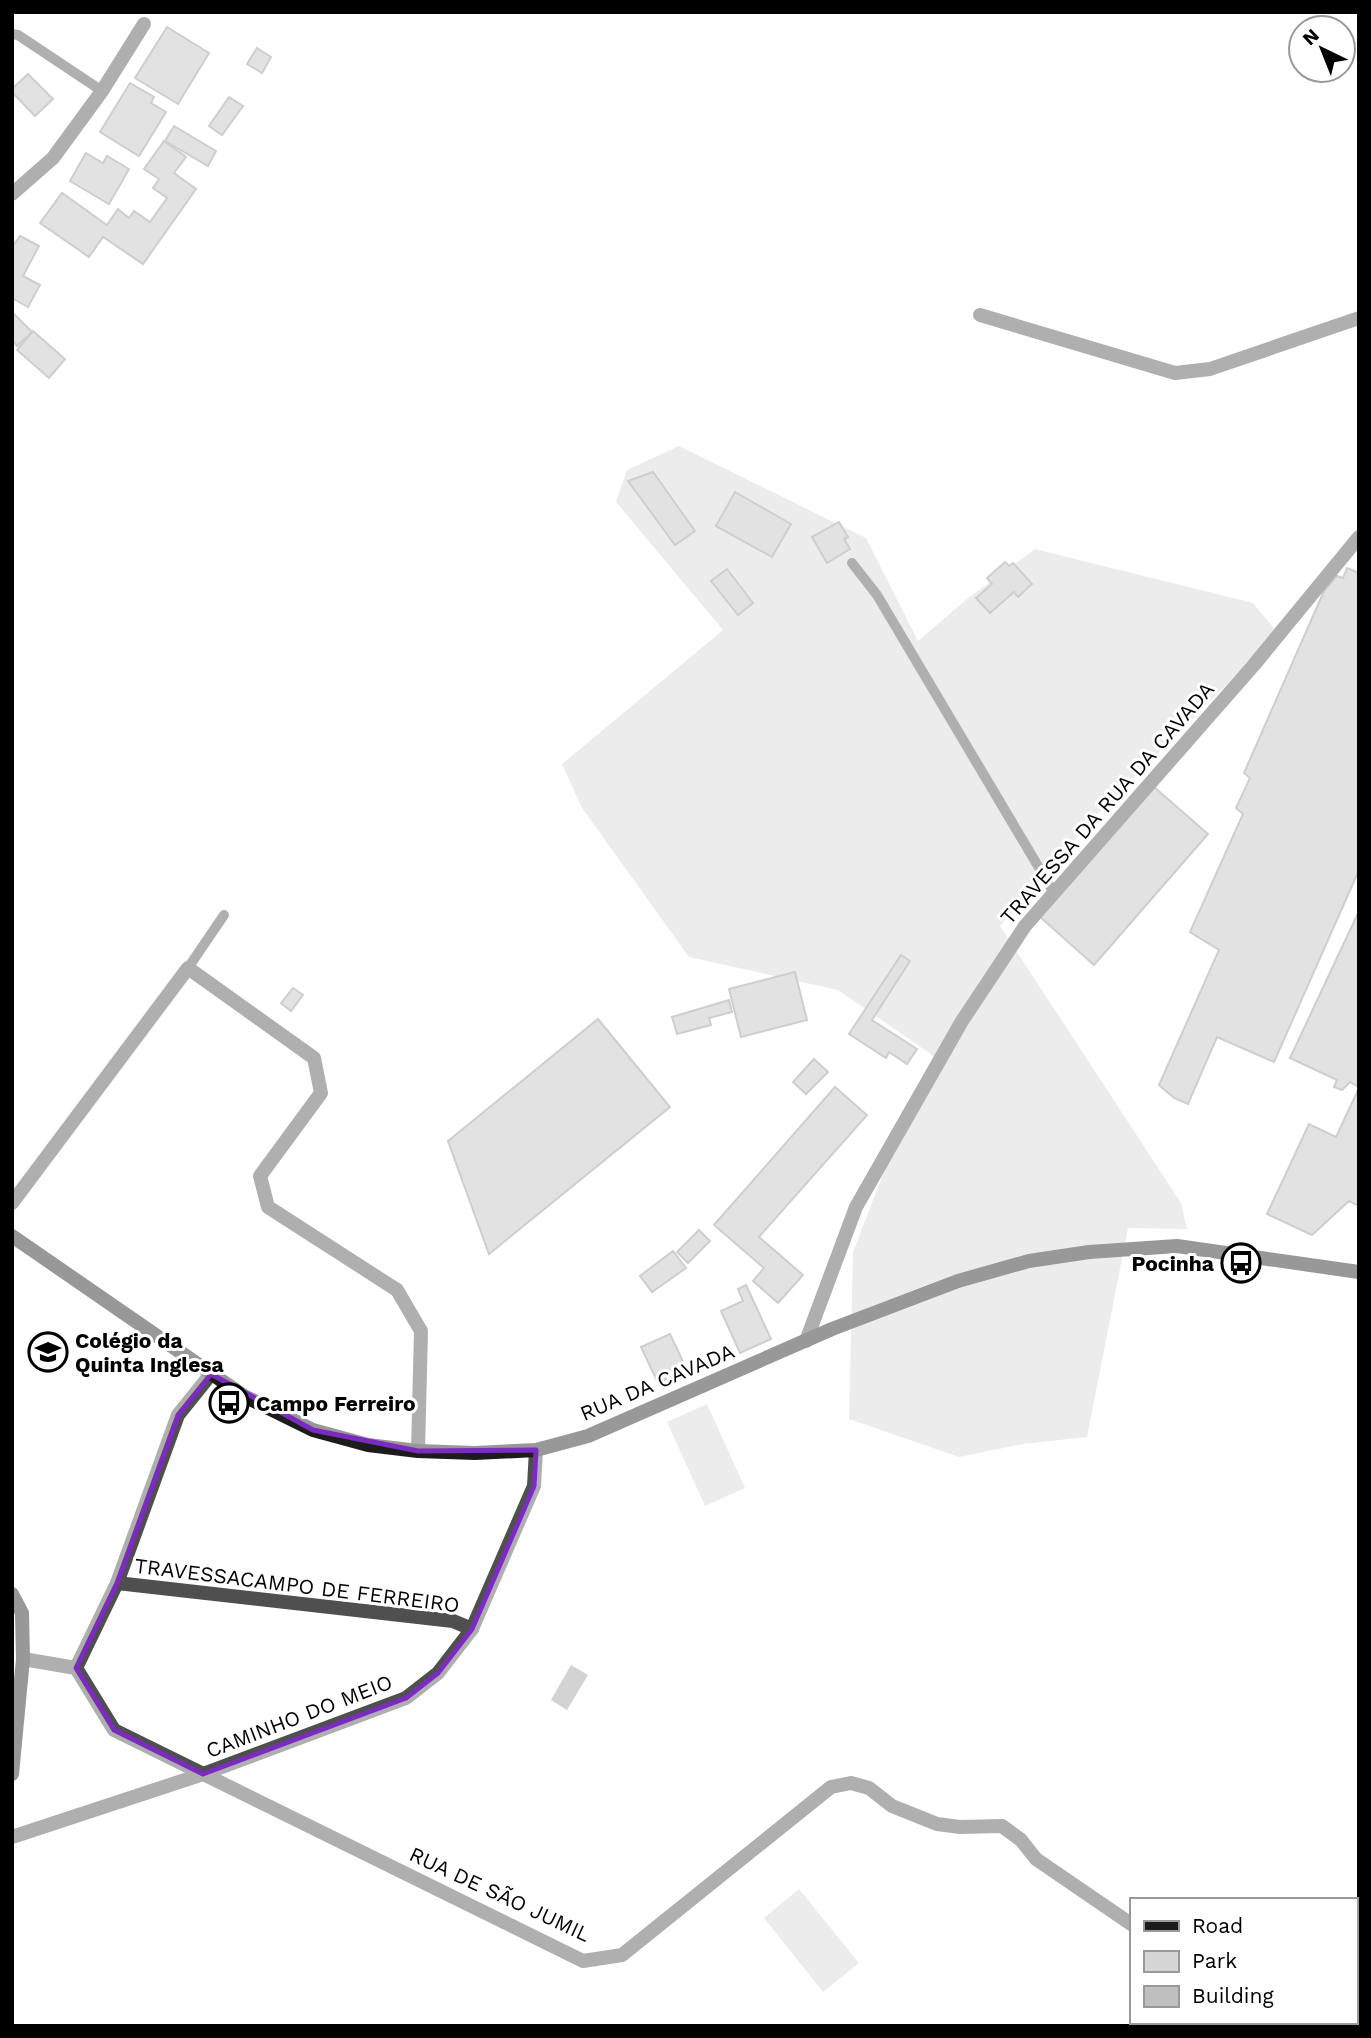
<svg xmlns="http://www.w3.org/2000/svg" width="1371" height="2038" viewBox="0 0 1371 2038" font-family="'Work Sans',sans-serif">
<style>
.green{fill:#d6d6d6}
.water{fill:#9d9d9d}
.building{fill:#bfbfbf;stroke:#939393;stroke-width:2}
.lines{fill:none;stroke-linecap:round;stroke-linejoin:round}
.lane{stroke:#4f4f4f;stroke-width:10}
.street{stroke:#4f4f4f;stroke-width:14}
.secondary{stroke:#1c1c1c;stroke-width:14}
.marked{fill:none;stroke:#7b2cbf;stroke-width:5;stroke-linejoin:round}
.labels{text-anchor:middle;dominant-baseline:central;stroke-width:6;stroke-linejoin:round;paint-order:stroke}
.street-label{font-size:21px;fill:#000;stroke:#fff}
.poi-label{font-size:21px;font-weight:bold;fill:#000;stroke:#fff;text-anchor:start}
</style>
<rect width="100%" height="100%" fill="#fff"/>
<g class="green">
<polygon points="679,446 866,538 918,641 968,598 1035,549 1253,603 1278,633 1098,814 1000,926 1181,1203 1187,1229 1128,1228 1087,1437 1023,1444 959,1457 849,1419 853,1252 897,1138 945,1064 838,990 689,957 582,808 562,764 723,630 616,502 627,470"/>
<polygon points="707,1404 745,1488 705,1506 667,1422"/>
<polygon points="799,1889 859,1963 823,1992 764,1918"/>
</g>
<polygon class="water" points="571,1665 588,1675 567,1710 551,1700"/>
<g class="building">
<polygon points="167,27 209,53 178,104 135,78"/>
<polygon points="257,48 271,57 262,73 247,64"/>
<polygon points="28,74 53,99 35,116 12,92 12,89"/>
<polygon points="130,83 154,97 151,103 166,112 139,156 100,132"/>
<polygon points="229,97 243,106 222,135 209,126"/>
<polygon points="174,126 216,151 208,166 165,141"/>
<polygon points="164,141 186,157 174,173 196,189 143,264 103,237 89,257 40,223 62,193 107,225 118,209 129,218 134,211 150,222 167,198 153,188 159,179 144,169"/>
<polygon points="86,153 103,163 107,156 129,169 109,204 70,181"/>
<polygon points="20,236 39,246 23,276 40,285 28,307 12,298 12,247"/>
<polygon points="12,312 32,332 17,346 12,340"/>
<polygon points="33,331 65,359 49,378 17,350"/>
<polygon points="653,472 695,531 675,545 628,481"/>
<polygon points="735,492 791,524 772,557 716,526"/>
<polygon points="839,522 848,537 844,539 850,549 827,563 812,537"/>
<polygon points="1005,562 1009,566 1013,563 1032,584 1018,597 1014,592 990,613 976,598 992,584 987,578"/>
<polygon points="1347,568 1359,573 1359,870 1274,1062 1217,1037 1188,1104 1174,1098 1159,1085 1219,950 1190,932 1243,814 1236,808 1250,778 1244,773 1324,591 1337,576 1343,578"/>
<polygon points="727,569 753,603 738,615 711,581"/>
<polygon points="1153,786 1208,834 1094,965 1040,917"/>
<polygon points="1359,911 1359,1087 1350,1082 1342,1090 1334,1087 1337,1080 1290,1058"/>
<polygon points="901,955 910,961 872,1020 917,1049 907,1064 889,1052 886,1058 849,1034"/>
<polygon points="795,972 807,1020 741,1037 729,989"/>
<polygon points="293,988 303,995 291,1011 281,1003"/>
<polygon points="729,1000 732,1012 709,1018 711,1025 677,1034 672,1017"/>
<polygon points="598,1019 670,1107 489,1254 448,1141"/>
<polygon points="814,1059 828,1072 806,1094 793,1082"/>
<polygon points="835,1087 867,1115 759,1237 803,1275 778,1303 753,1281 764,1268 714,1225"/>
<polygon points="1359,1088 1359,1206 1349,1201 1312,1235 1267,1214 1309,1124 1336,1137"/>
<polygon points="699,1230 710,1241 688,1263 677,1252"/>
<polygon points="673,1251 686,1268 652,1292 640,1276"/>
<polygon points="746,1285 771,1339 740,1353 721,1311 743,1301 738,1289"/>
<polygon points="670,1334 687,1370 658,1383 641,1347"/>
</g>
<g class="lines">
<g class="lane">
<polyline points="12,34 18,35 102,91"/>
<polyline points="852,563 877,595 1054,893"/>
<polyline points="188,968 224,915"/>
</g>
<g class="street">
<polyline points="12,194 53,158 102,91 144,24"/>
<polyline points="980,315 1175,373 1210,369 1359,318"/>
<polyline points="12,1203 188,968 314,1058 321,1093 260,1176 268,1207 397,1290 421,1331 418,1451"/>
<polyline points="806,1341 856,1207 962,1021 1025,926 1253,666 1359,537"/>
<polyline points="117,1583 453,1621 472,1629"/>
<polyline points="23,1659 76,1668 114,1730 583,1961 622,1955 831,1787 851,1783 869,1788 892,1806 937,1824 960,1827 1002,1826 1021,1840 1036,1859 1131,1924"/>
<polyline points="76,1668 117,1583 178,1415 211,1374"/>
<polyline points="12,1837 203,1774 406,1698 438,1673 472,1629 534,1486 536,1450"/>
<polyline points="1251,2022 1261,2026"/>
<polyline points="1187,2026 1188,2022"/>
</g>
<g class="secondary">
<polyline points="12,1236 244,1396 313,1430 368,1445 418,1451 475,1453 536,1450 588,1436 832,1329 958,1281 1029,1261 1089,1252 1177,1246 1359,1272"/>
<polyline points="12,1594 22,1613 23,1659 12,1774"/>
</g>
</g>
<path d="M0 0H1371V2038H0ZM211,1374L313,1430L418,1451L536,1450L534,1486L472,1629L438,1673L406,1698L203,1774L114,1730L76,1668L117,1583L178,1415Z" fill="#fff" fill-opacity=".55" fill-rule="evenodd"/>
<path class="marked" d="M211,1374L313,1430L418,1451L536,1450L534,1486L472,1629L438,1673L406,1698L203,1774L114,1730L76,1668L117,1583L178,1415Z"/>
<defs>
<g id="bus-ring" transform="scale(2.0125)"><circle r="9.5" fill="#fff" stroke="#000" stroke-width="1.5"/><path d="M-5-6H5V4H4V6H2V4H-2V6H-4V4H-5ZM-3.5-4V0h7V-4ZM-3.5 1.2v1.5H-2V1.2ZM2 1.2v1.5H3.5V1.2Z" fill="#000"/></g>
<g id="school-ring" transform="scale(2.0125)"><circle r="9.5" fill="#fff" stroke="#000" stroke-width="1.5"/><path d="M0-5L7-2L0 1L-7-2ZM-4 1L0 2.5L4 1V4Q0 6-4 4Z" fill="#000"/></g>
</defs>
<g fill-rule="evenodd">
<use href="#bus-ring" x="1241" y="1263"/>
<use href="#school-ring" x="48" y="1352"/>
<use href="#bus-ring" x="229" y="1403"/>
</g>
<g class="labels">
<g class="street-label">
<text transform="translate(1107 803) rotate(-49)">TRAVESSA DA RUA DA CAVADA</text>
<text transform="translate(657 1382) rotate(-23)">RUA DA CAVADA</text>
<text transform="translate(297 1585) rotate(7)">TRAVESSACAMPO DE FERREIRO</text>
<text transform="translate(299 1716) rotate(-21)">CAMINHO DO MEIO</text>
<text transform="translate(500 1894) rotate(25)">RUA DE SÃO JUMIL</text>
</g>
<g class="poi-label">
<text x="1214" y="1263" text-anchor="end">Pocinha</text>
<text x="75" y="1340">Colégio da<tspan x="75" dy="24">Quinta Inglesa</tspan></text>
<text x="256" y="1403">Campo Ferreiro</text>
</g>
</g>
<rect width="1371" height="2038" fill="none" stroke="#000000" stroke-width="28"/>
<rect x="1130" y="1898" width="228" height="126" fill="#ffffff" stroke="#999999" stroke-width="2"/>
<rect x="1144" y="1921" width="35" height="10" fill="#1c1c1c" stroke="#999999" stroke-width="2"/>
<text x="1192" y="1933" font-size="21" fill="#000000">Road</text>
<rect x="1144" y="1951" width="35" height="21" fill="#d6d6d6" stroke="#999999" stroke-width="2"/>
<text x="1192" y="1968" font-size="21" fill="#000000">Park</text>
<rect x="1144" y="1986" width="35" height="21" fill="#bfbfbf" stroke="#999999" stroke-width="2"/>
<text x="1192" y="2003" font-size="21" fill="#000000">Building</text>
<g transform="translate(1322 49) rotate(317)"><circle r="33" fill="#ffffff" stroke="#999999" stroke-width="2"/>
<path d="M0-5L12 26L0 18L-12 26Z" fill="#000000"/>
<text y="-10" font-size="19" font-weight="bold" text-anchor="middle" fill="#000000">N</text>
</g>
</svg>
